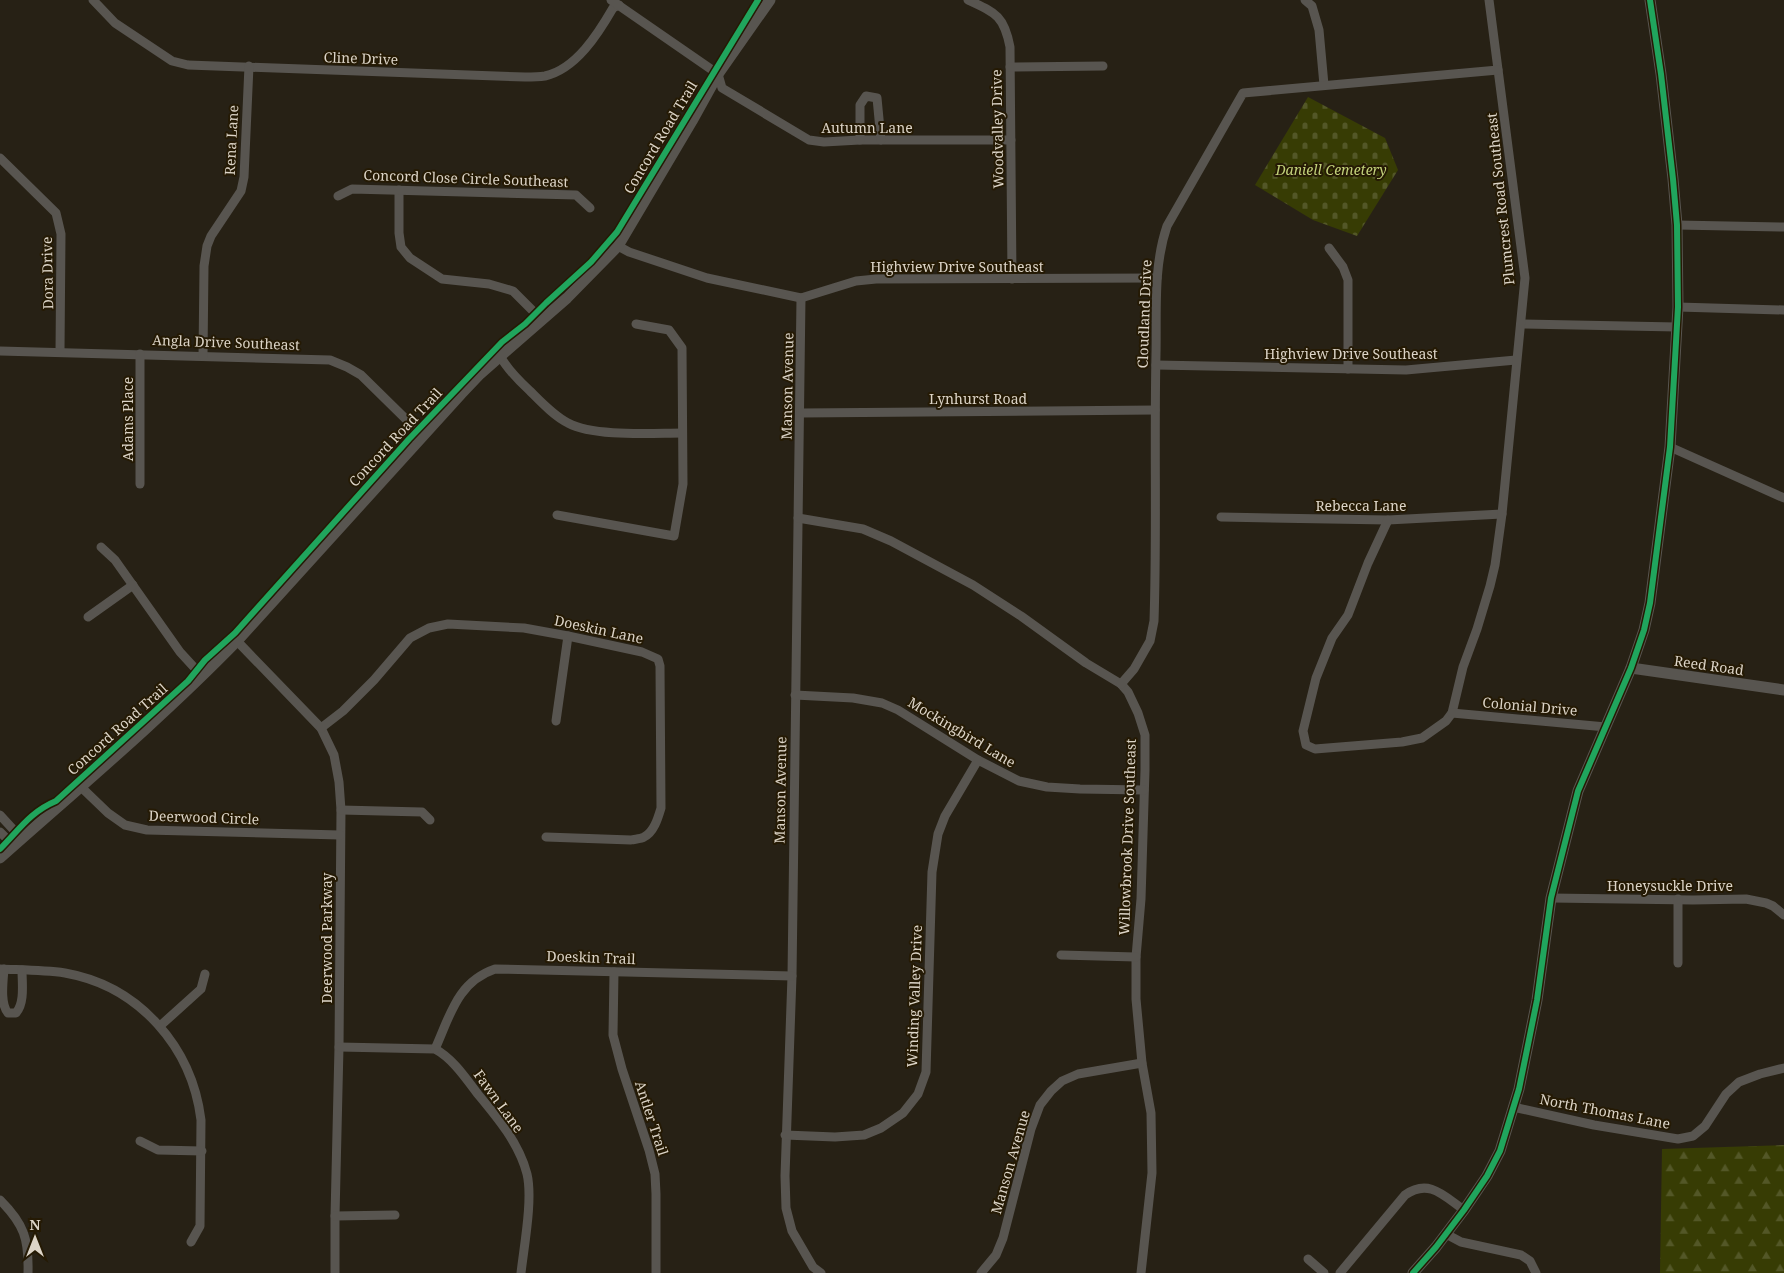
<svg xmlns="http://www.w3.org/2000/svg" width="1784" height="1273" viewBox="0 0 1784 1273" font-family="'Noto Serif',serif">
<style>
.forest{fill:url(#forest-firs)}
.cemetery{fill:url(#cemetery-stones)}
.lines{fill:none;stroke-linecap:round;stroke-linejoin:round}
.minor{stroke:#585550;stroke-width:9}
.tertiary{stroke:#585550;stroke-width:11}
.cycleway-casing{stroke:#251a04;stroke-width:9}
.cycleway{stroke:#20a55d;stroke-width:6}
.labels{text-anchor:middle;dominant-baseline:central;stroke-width:4;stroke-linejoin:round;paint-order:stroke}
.street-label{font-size:14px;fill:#dcd4c7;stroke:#251a04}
.park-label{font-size:14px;font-style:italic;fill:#c2d17a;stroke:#251a04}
</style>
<defs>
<pattern id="forest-firs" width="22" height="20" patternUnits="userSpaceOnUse" patternTransform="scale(1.25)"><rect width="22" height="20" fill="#373c04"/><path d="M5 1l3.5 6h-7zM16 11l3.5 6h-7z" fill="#535727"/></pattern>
<pattern id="cemetery-stones" width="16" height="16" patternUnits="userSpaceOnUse" patternTransform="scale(1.25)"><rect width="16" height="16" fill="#373c04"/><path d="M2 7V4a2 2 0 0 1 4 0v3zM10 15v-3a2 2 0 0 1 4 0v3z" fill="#535727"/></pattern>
</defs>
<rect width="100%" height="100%" fill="#272115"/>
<polygon class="forest" points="1784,1145 1784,1273 1660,1273 1662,1149"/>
<polygon class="cemetery" points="1308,97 1385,138 1398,170 1357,236 1313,220 1255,185"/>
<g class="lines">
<g class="minor">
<path d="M93,0L115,23L172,61L188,65L525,77C531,77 538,77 545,76C576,69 598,34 613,8L619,5"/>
<polyline points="611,0 718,74 722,88 809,140 824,142 860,140 1011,140"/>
<path d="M968,0C996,13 1004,16 1010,47L1012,279"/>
<polyline points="1305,0 1312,6 1319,30 1324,85"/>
<polyline points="1010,67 1103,66"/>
<polyline points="860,140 860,105 866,96 877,98 881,140"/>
<polyline points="0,158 56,213 61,234 60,352"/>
<polyline points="399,190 399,233 401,247 410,258 442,279 489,284 513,291 542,320"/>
<polyline points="338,196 352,189 576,195 590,208"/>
<polyline points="1677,225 1784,227"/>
<polyline points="618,246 629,252 707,278 801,298 856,281 876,279 1157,278"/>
<polyline points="1329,248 1343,267 1348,280 1348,369"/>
<polyline points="801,298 792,976 785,1176 786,1208 792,1231 813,1267 821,1273"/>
<polyline points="1678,307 1784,310"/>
<polyline points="1521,324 1677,327"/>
<polyline points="0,351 330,360 347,367 361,375 422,435"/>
<polyline points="140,354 140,484"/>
<polyline points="203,356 204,266 207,246 211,236 241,191 244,177 249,66"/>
<path d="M500,356C508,370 518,380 530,391C541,402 554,416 568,423C594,437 652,433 682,433"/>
<polyline points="1156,365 1406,370 1516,360"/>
<polyline points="801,413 1155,410"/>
<polyline points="1670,447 1784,498"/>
<polyline points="557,515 674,536 683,484 682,348 669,330 636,324"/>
<polyline points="1221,517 1388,520 1502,514"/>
<polyline points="798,518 863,529 891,541 973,585 1021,616 1086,663 1121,684 1128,692 1138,713 1145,735 1145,770 1141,899 1136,957 1136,999 1142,1063 1151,1113 1152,1173 1141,1273"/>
<polyline points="1388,520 1368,563 1348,615 1332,638 1316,678 1303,731 1306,745 1315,749 1402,742 1422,738 1446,721 1452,713 1463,667 1477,629 1490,586 1495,565 1502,514 1525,278 1489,0"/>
<polyline points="101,547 115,560 180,652 202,676"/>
<polyline points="88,617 133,585"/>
<polyline points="237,641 321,728 334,755 339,782 341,810 339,1047 335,1216 335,1273"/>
<path d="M1121,684L1134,669L1150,641L1154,621C1157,532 1154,443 1156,354C1157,311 1153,267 1167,226L1243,93L1498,70"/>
<polyline points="795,695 853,698 882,703 898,710 978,760 1019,781 1047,787 1080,789 1144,790"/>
<polyline points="1452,713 1606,727"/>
<polyline points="556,721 568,636"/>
<path d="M321,728L343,711L374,680L410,638L429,628L448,624L524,628L568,636L642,652L658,659L660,666L661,808C658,818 654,832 644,837C641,839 635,839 631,840L546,837"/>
<polyline points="81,787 108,813 125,825 147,830 340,835"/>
<polyline points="341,810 422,812 430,820"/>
<polyline points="0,815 22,839"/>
<polyline points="0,832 14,846"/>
<polyline points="1551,898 1693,900 1746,899 1766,903 1773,906 1784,915"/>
<polyline points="1678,899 1678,963"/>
<polyline points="1061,955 1136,957"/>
<path d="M0,969C22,970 43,970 65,973C139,986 192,1047 201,1120L200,1226L191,1242"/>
<path d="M4,969C3,982 0,1004 8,1013H16C25,1003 22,983 22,970"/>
<polyline points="614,972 613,1035 622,1069 649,1150 655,1174 656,1194 656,1273"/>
<polyline points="160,1026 201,989 205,974"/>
<path d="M339,1047L435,1049C452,1058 465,1077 477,1093C497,1117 519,1143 527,1174C533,1199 524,1246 521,1273"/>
<path d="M435,1049C450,1016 457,982 495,969L792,976"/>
<polyline points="1513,1107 1594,1125 1678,1139 1693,1136 1705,1126 1726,1094 1739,1082 1760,1074 1784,1068"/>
<polyline points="785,1135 835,1137 864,1135 881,1128 903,1113 918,1094 926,1072 932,872 938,834 945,816 978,760"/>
<polyline points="140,1141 158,1150 202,1151"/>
<path d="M0,1200C24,1224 29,1239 28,1273"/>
<polyline points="335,1216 395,1215"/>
<polyline points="1446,1234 1461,1242 1521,1255 1530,1261 1536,1273"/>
<polyline points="1308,1259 1324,1273"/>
<polyline points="981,1273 996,1255 1003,1238 1031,1129 1040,1105 1051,1091 1062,1081 1078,1074 1142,1063"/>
<path d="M1340,1273L1405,1195C1429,1178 1444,1196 1464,1210"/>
</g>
<g class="tertiary">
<polyline points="1631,668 1784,690"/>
<path d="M0,858C80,787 162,718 237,641L461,394L480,374L567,298L618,246L692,121L718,74L770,0"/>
<polyline points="1413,1273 1436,1247 1464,1210 1487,1176 1500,1151 1519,1089 1537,1000 1551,898 1578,791 1631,668 1644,630 1650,603 1670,447 1678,307 1677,225 1673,179 1661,74 1650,0"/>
</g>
<g class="cycleway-casing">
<g id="cycleway">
<path d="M0,849C19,830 30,812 56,801L188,681L205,660L235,633L409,439L502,342L525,324L546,303L591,262L617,232L758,0"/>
<polyline points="1413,1273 1436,1247 1464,1210 1487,1176 1500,1151 1519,1089 1537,1000 1551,898 1578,791 1631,668 1644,630 1650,603 1670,447 1678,307 1677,225 1673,179 1661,74 1650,0"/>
</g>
</g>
<use href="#cycleway" class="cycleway"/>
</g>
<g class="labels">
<g class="street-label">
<text transform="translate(361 58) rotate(2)">Cline Drive</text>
<text x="867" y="127">Autumn Lane</text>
<text transform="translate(997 129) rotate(-91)">Woodvalley Drive</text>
<text transform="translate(660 137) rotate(-59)">Concord Road Trail</text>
<text transform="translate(231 140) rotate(-87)">Rena Lane</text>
<text transform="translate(466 178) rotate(2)">Concord Close Circle Southeast</text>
<text transform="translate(1500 199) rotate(-96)">Plumcrest Road Southeast</text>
<text x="957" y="266">Highview Drive Southeast</text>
<text transform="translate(47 273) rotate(-91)">Dora Drive</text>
<text transform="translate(1144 314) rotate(-88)">Cloudland Drive</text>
<text transform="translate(226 342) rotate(2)">Angla Drive Southeast</text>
<text x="1351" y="353">Highview Drive Southeast</text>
<text transform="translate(787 386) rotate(-89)">Manson Avenue</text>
<text x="978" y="398">Lynhurst Road</text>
<text transform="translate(127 419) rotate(-90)">Adams Place</text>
<text transform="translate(395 437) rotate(-47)">Concord Road Trail</text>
<text x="1361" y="505">Rebecca Lane</text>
<text transform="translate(599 629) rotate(12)">Doeskin Lane</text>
<text transform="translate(1709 665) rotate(8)">Reed Road</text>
<text transform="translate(1530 706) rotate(5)">Colonial Drive</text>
<text transform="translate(117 729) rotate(-42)">Concord Road Trail</text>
<text transform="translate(962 732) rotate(31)">Mockingbird Lane</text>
<text transform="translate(780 790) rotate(-89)">Manson Avenue</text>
<text transform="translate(204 817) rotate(2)">Deerwood Circle</text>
<text transform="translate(1127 837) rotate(-88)">Willowbrook Drive Southeast</text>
<text x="1670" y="885">Honeysuckle Drive</text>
<text transform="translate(326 938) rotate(-90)">Deerwood Parkway</text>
<text transform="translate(591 957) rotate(2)">Doeskin Trail</text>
<text transform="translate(914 996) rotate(-88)">Winding Valley Drive</text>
<text transform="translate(499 1101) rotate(54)">Fawn Lane</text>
<text transform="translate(1605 1111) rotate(11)">North Thomas Lane</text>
<text transform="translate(652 1118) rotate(72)">Antler Trail</text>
<text transform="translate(1010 1162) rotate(-74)">Manson Avenue</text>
</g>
<g class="park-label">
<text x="1331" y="169">Daniell Cemetery</text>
</g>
</g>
<g transform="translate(35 1238)" stroke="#251a04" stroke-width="4" paint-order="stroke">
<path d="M0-4L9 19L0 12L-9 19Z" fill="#dcd4c7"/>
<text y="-8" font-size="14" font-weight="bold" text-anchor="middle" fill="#dcd4c7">N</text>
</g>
</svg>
